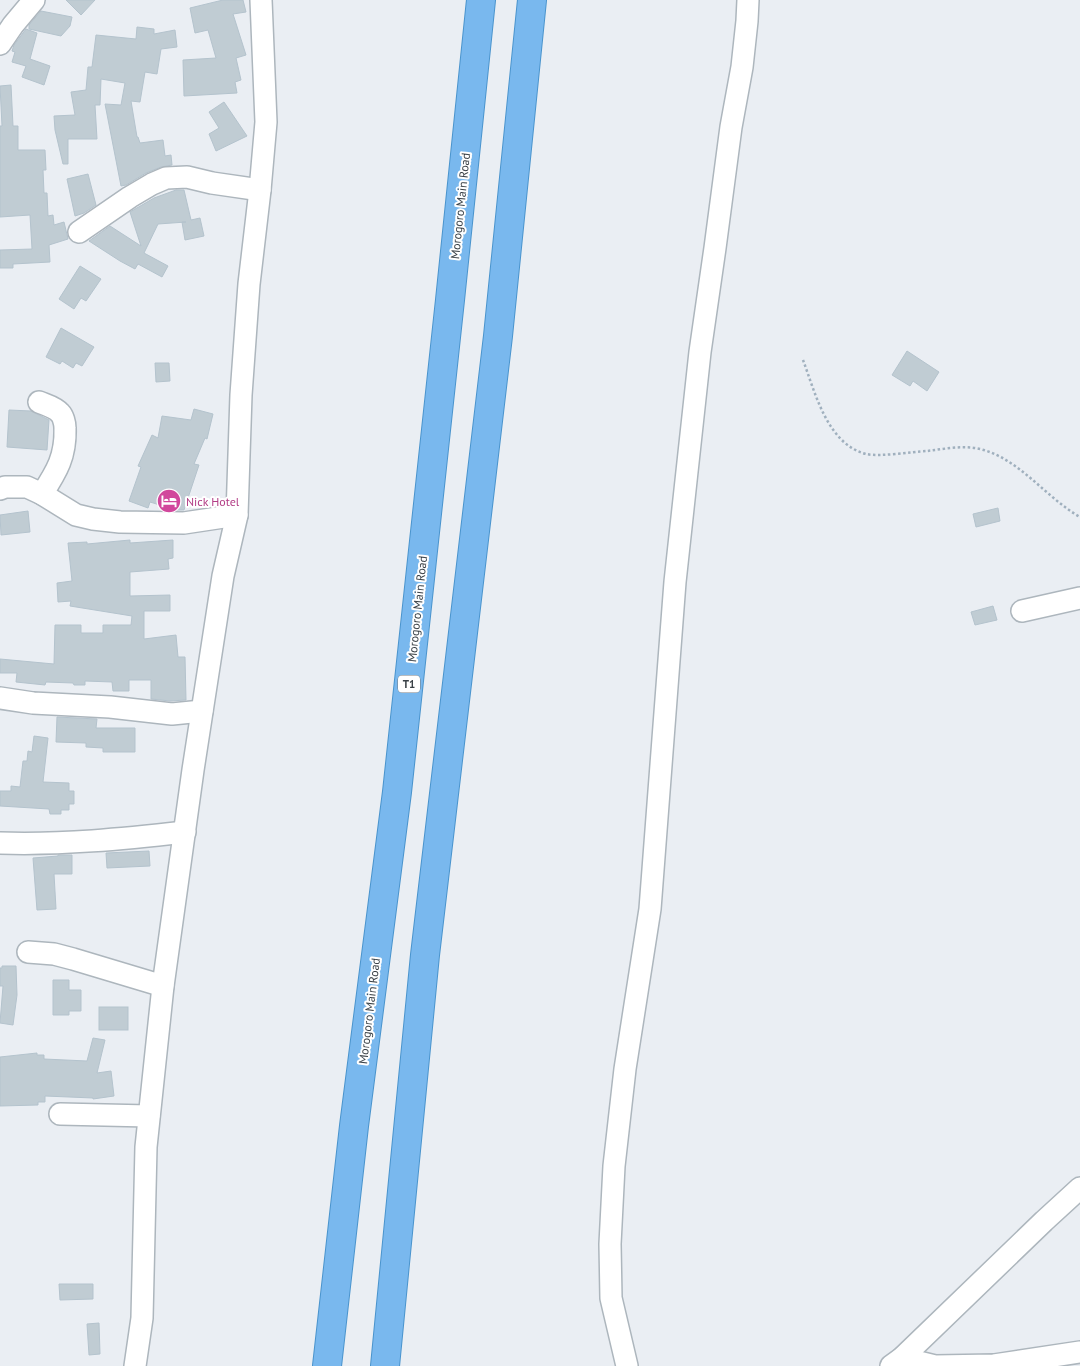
<svg xmlns="http://www.w3.org/2000/svg" width="1080" height="1366" viewBox="0 0 1080 1366" font-family="'PT Sans',sans-serif">
<style>
.building{fill:#c0ccd3;stroke:#b4c3cd}
.lines{fill:none;stroke-linecap:round;stroke-linejoin:round}
.minor-casing{stroke:#adb6bd;stroke-width:24}
.highway-casing{stroke:#4a94cd;stroke-width:30}
.path{stroke:#a0b0be;stroke-width:2.5;stroke-dasharray:2.5 2.5;stroke-linecap:butt}
.minor{stroke:#fff;stroke-width:21}
.highway{stroke:#79b8ee;stroke-width:28}
.labels{text-anchor:middle;dominant-baseline:central;stroke-width:4;stroke-linejoin:round;paint-order:stroke}
.shield{fill:#fff;stroke:#74797e;stroke-width:1}
.shield-label{font-size:11px;font-weight:bold;fill:#394046}
.street-label{font-size:12px;fill:#394046;stroke:#fff}
.hotel-label{font-size:12px;fill:#b23c85;stroke:#fff;text-anchor:start}
</style>
<rect width="100%" height="100%" fill="#eaeef3"/>
<g class="building">
<polygon points="66,0 95,0 81,15"/>
<polygon points="223,0 243,0 246,12 233,14 246,55 236,58 241,80 235,82 237,93 184,96 183,60 216,58 208,30 195,33 190,8"/>
<polygon points="41,11 72,17 70,26 61,36 29,29 29,25"/>
<polygon points="137,27 154,29 154,34 175,30 177,47 161,49 157,74 145,72 140,102 131,101 137,137 138,137 140,143 163,140 165,156 171,155 172,165 161,167 146,173 126,185 121,186 105,104 121,105 125,83 101,79 100,105 95,105 97,139 68,139 68,164 63,164 55,130 54,116 75,115 71,92 86,90 88,67 92,67 96,35 136,39"/>
<polygon points="26,29 37,33 30,59 50,66 44,85 22,77 26,66 12,62 15,52 12,51 14,45"/>
<polygon points="11,85 13,126 18,126 18,150 45,150 46,170 43,170 44,193 47,193 48,216 53,215 54,225 64,222 68,239 49,245 50,262 13,264 13,268 0,268 0,250 32,249 30,215 0,217 0,126 2,126 0,86"/>
<polygon points="224,102 247,136 216,151 209,134 219,128 209,112"/>
<polygon points="88,174 96,205 84,213 75,216 67,179"/>
<polygon points="176,190 184,190 191,220 200,218 204,236 185,240 182,222 186,222 158,224 144,253 168,266 162,277 138,264 135,269 120,261 89,241 110,226 141,246 130,212 154,198"/>
<polygon points="80,266 101,279 86,301 81,298 74,309 59,299"/>
<polygon points="61,328 94,347 82,366 76,363 73,368 62,361 60,364 46,357"/>
<polygon points="907,351 939,372 927,391 913,381 910,386 892,375"/>
<polygon points="155,363 169,363 170,381 156,382"/>
<polygon points="194,409 213,414 207,439 205,438 194,464 199,465 184,510 176,510 150,502 148,508 129,501 141,467 138,466 152,435 158,438 162,416 191,420"/>
<polygon points="9,410 31,411 49,420 47,450 7,447"/>
<polygon points="998,508 1000,521 976,527 973,514"/>
<polygon points="28,511 30,532 1,535 0,515"/>
<polygon points="130,540 130,543 173,540 173,558 168,559 169,569 130,572 130,596 170,595 170,611 144,611 144,639 176,635 178,657 185,657 186,700 170,701 151,699 151,680 129,680 129,691 113,691 112,682 85,681 85,685 74,685 73,683 46,682 45,685 16,682 17,673 0,673 0,659 54,664 55,625 81,625 81,633 103,633 103,625 131,625 132,616 70,606 71,601 58,602 57,583 72,581 68,543 87,542 87,544"/>
<polygon points="993,606 997,620 975,625 971,612"/>
<polygon points="57,717 97,719 96,728 135,728 135,752 103,752 103,748 86,747 86,743 56,742"/>
<polygon points="34,736 48,738 43,782 69,783 69,791 74,791 74,804 69,804 69,810 61,810 61,814 50,814 49,809 0,806 0,791 11,791 11,786 20,787 23,761 27,761 28,751 32,752"/>
<polygon points="149,851 150,866 107,868 106,853"/>
<polygon points="58,855 72,855 72,874 54,874 56,909 37,910 33,858 58,856"/>
<polygon points="2,966 16,966 17,995 13,1025 0,1023 3,986 0,986 0,968 2,968"/>
<polygon points="53,980 69,980 69,990 81,990 81,1011 69,1011 69,1015 53,1015"/>
<rect x="99" y="1007" width="29" height="23"/>
<polygon points="93,1038 105,1040 97,1073 111,1071 114,1096 93,1099 93,1098 45,1096 45,1102 38,1102 38,1105 0,1106 0,1057 37,1053 37,1055 44,1055 44,1059 87,1061"/>
<polygon points="59,1284 93,1284 93,1299 60,1300"/>
<polygon points="99,1323 100,1354 89,1355 87,1324"/>
</g>
<g class="lines">
<g class="minor-casing">
<g id="minor">
<polyline points="0,44 13,25 34,0"/>
<polyline points="79,232 130,197 152,184 166,178 187,177 212,183 260,190"/>
<path d="M39,402C46,405 55,407 60,413C63,416 65,423 65,428C66,456 57,471 42,494"/>
<polyline points="0,489 5,487 27,487 42,494 76,515 93,519 120,522 184,523 237,515"/>
<polyline points="1022,611 1080,598"/>
<polyline points="0,698 33,703 110,707 172,714 202,711"/>
<path d="M0,843C62,845 123,839 185,832"/>
<polyline points="28,952 54,954 73,959 163,986"/>
<polyline points="60,1114 149,1116"/>
<polyline points="902,1358 935,1366 994,1365 1080,1352"/>
<polyline points="135,1366 142,1318 146,1147 163,986 193,770 223,576 237,515 241,395 249,284 260,190 266,122 261,0"/>
<polyline points="627,1366 611,1298 610,1244 614,1166 625,1069 650,909 675,582 700,352 715,248 731,127 742,67 747,21 748,0"/>
<polyline points="891,1366 902,1358 1044,1221 1080,1188"/>
</g>
</g>
<g class="highway-casing">
<g id="highway">
<polyline points="327,1366 354,1126 397,792 450,300 481,0"/>
<polyline points="385,1366 425,955 498,336 532,0"/>
</g>
</g>
<path class="path" d="M803,360C815,392 827,444 866,454C880,457 911,452 927,451C944,449 963,445 980,449C1020,459 1045,497 1080,517"/>
<use href="#minor" class="minor"/>
<use href="#highway" class="highway"/>
</g>
<defs>
<g id="hotel-disc" transform="scale(1.25)"><circle r="9.5" fill="#d1479c" stroke="#fff"/><path d="M-6-4.5h1.5V1H6V5H4.5V3h-9V5H-6ZM-4 0a1.8 1.8 0 1 1 3.6 0ZM.5 0V-2.5h3Q6-2.5 6 0Z" fill="#fff"/></g>
</defs>
<g fill-rule="evenodd">
<use href="#hotel-disc" x="169" y="501"/>
</g>
<g class="labels">
<rect class="shield" x="398" y="675.5" width="22" height="17" rx="4"/>
<g class="shield-label">
<text x="409" y="684">T1</text>
</g>
<g class="street-label">
<text transform="translate(460 206) rotate(-84)">Morogoro Main Road</text>
<text transform="translate(417 609) rotate(-84)">Morogoro Main Road</text>
<text transform="translate(369 1011) rotate(-83)">Morogoro Main Road</text>
</g>
<g class="hotel-label">
<text x="186" y="501">Nick Hotel</text>
</g>
</g>
</svg>
